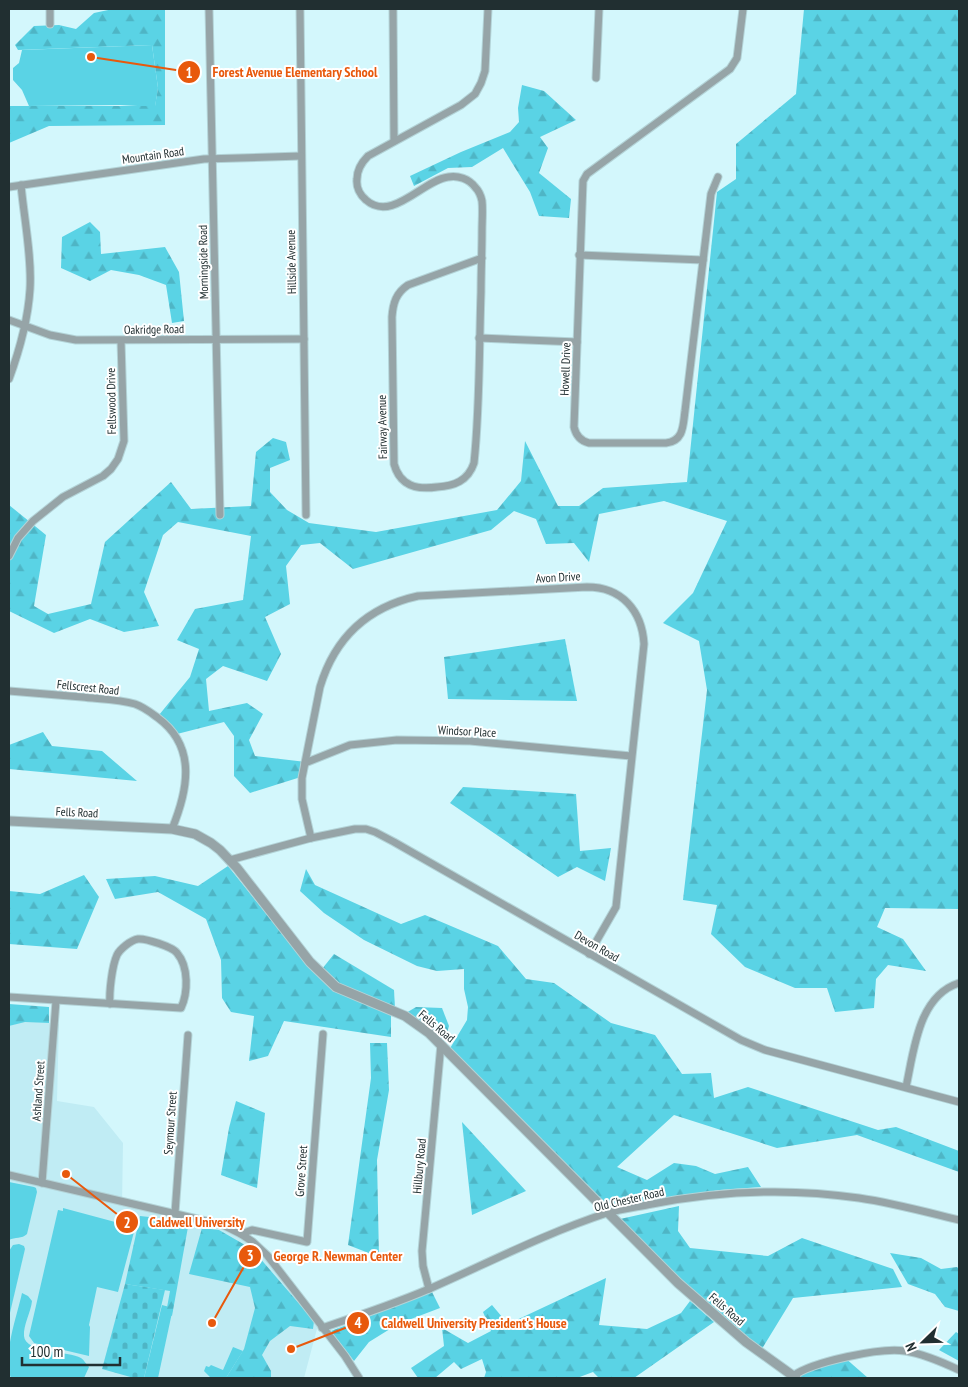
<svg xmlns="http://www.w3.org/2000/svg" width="968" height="1387" viewBox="0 0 968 1387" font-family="'PT Sans Narrow',sans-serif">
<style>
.built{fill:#c0ecf4}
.green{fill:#5ad3e5}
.forest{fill:url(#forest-firs)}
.cemetery{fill:url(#cemetery-stones)}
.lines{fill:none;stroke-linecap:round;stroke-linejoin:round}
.minor-casing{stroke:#b3d3d7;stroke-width:9}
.tertiary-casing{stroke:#b3d3d7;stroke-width:11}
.minor{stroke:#96a4a7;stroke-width:7}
.tertiary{stroke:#96a4a7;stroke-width:9}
.labels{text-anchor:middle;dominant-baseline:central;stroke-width:4;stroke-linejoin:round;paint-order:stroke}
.street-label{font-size:12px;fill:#212f31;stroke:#fff}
.leader{fill:none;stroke:#e8590c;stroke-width:2}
.callout-dot{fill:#e8590c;stroke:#fff;stroke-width:2}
.mark-label{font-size:15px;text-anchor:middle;font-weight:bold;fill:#fff}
.callout-label{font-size:14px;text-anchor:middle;font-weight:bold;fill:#e8590c;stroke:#fff;stroke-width:4;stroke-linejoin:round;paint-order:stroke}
</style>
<defs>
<pattern id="forest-firs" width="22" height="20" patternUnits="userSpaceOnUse" patternTransform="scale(1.25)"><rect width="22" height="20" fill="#5ad3e5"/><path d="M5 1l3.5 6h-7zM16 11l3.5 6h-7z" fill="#4eb5c5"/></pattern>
<pattern id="cemetery-stones" width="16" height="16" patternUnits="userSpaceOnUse" patternTransform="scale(1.25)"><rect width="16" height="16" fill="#5ad3e5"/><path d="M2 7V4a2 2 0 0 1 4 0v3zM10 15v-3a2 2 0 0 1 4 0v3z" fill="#4eb5c5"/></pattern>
</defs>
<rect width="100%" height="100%" fill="#d3f7fc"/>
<polygon class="built" points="25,1021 59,1024 57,1101 94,1107 123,1143 122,1205 191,1221 232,1232 262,1254 318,1325 304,1378 9,1378 9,1026"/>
<g class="green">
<polygon points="152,45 158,88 155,107 120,105 29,106 22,90 13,80 13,68 19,63 22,50"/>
<path d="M9,1182L34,1187L36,1188L37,1192L27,1234C22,1239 15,1237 9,1240Z"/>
<polygon points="63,1208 130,1226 134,1232 118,1292 97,1287 89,1325 90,1327 89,1356 34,1343 29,1336 58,1210 63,1211"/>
<polygon points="19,1244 24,1246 25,1249 9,1317 9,1251 13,1245"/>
<path d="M22,1293L28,1296L32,1301C31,1312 23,1325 24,1336C25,1353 69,1351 81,1358C84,1360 86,1364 89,1367L84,1378H11C2,1356 17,1316 22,1293Z"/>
<polygon points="162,1305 173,1308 158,1378 144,1378"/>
<polygon points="233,1347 243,1351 226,1378 211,1378 204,1371 206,1366 209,1367 211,1365 223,1370"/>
</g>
<g class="forest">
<polygon points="113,9 165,9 165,125 49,126 9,143 9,106 155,106 158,88 152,45 18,50 15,45 34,26 59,25 76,29 94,13"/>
<polygon points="804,9 959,9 959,909 885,908 877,927 903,939 926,971 888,965 876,979 874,1008 835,1012 827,988 795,988 745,967 711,934 717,905 683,900 707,690 699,641 663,623 693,593 727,521 664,501 599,514 589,562 574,543 546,544 536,519 514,511 491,530 353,569 320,543 301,545 286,566 290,604 265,617 281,654 267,681 223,666 206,679 209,711 247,703 263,714 249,740 255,756 306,762 304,776 250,793 234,776 234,736 224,722 177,734 159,715 190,677 199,649 177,640 195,609 243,600 251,536 178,522 163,535 144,592 159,626 124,632 90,619 54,633 9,611 9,505 46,535 34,606 48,614 91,604 105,542 171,482 191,509 251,506 256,452 273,438 286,442 290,460 270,468 270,492 287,510 309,523 376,532 497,510 521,481 525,441 558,506 579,506 603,488 687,482 717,192 736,179 736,144 796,94"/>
<polygon points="522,85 544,91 576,120 540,137 548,148 539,173 571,199 569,218 539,216 530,192 503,148 472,167 448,168 414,186 410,176 461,152 510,132 519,122 518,108"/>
<polygon points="90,222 100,232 101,254 165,247 179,272 184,321 172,323 166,285 139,275 111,270 90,281 61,268 62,237"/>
<polygon points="565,639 577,701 448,699 444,657"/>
<polygon points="43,732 52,746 102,751 137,781 9,769 9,745"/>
<polygon points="463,787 576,794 580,851 611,848 605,881 577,867 558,877 450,803"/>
<polygon points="228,866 307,965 336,990 391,1013 391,1037 284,1021 268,1056 249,1061 254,1016 231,1012 222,998 221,960 206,919 158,892 115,899 106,879 155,876 198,886"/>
<polygon points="306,869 315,885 401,924 425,915 498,946 526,979 554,983 611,1023 655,1035 682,1074 711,1073 714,1098 748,1087 878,1130 896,1127 959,1151 959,1172 857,1135 777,1148 674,1115 617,1167 647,1180 674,1163 696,1166 715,1174 748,1167 761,1187 720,1190 610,1207 601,1203 449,1050 467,1020 468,1007 464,989 464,969 437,971 417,966 364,940 324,913 300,891"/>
<polygon points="84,875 99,897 77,949 9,944 9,891 40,894"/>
<polygon points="334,954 394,990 395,1008 339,984 322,969"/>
<polygon points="9,1004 49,1007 49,1023 25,1022 9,1026"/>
<polygon points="416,1007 442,1008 449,1026 444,1043 406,1013"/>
<polygon points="370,1043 387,1043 389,1090 377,1160 379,1257 348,1245 371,1078"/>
<polygon points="236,1101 265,1113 257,1188 221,1175 229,1128"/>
<polygon points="462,1122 526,1191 472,1215"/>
<polygon points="679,1206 678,1231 690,1248 768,1256 802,1238 893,1269 902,1287 793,1298 760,1352 718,1318 620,1219"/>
<polygon points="140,1216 187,1221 188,1227 172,1316 166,1313 170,1291 125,1284"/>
<polygon points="202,1228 219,1230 252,1249 314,1321 313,1329 290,1326 270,1341 262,1355 271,1371 271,1378 226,1378 244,1349 255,1308 250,1287 189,1274"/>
<polygon points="890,1253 921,1258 941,1269 957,1267 959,1269 959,1311 945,1307 935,1294 908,1284"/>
<polygon points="606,1278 599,1325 647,1329 681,1313 690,1301 714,1322 634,1378 599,1378 593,1372 577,1378 484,1378 486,1372 482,1359 461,1369 454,1362 435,1378 418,1378 411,1368 444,1346 442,1328 468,1343 491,1331 483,1312 492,1305 508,1324"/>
<polygon points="432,1292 440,1308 398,1324 369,1342 354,1361 331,1331"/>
<polygon points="956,1332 959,1334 959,1361 939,1350"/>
<polygon points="844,1357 868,1378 803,1378 792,1373"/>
</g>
<polygon class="cemetery" points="125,1284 165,1290 144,1378 134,1378 102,1369"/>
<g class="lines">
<g class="minor-casing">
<g id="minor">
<polyline points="50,9 50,24"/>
<polyline points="209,9 220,515"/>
<polyline points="300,9 306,515"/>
<polyline points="393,9 394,141"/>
<polyline points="596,78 599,9"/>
<path d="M718,177L711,194L685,411C683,425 684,441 666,443H589C581,441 576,436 574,427L583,181L587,174L730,69L737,58L743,9"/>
<polyline points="9,187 204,159 301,156"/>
<polyline points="579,255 703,260"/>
<path d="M482,258L408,285C396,293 393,303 392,317L394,464C400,486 417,490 437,487C454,486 468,481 474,463C480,407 479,349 481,292C481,272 482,251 482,231C482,221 483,210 482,201C481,196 479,191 475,187C469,179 458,175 448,177C423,180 392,223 366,200C360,195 356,187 357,179C357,170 362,162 368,156L461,105L475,94L481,83L485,71L488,9"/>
<polyline points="9,320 50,335 76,340 304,339"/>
<polyline points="479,338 577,342"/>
<path d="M9,379C20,349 28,321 30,289C32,257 24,218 21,185"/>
<polyline points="9,556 18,538 33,521 63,497 103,476 111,469 118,459 124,441 121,341"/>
<path d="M9,691C33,693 57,695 82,697C99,699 118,699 135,704C144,707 150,712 158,718C197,747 188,790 172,829"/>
<polyline points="305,763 350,745 397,740 470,741 631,756"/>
<path d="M311,838L302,799V778L320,687C335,637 368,607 418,596L587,587C622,587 642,611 644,644L616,907L589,954"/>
<polyline points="230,860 311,838 355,829 366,829 375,832 394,842 741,1040 765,1050 959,1102"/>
<path d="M9,997L181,1008C188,993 189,967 177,953C173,947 145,938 138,939C131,940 120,949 117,955C112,966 109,992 110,1004"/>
<path d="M906,1087C914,1051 918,996 959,983"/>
<polyline points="9,1175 223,1225 241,1234 253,1242 267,1255 345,1356 359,1378"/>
<polyline points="42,1183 56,1001"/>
<polyline points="175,1213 188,1035"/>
<polyline points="241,1234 252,1230 307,1242 323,1034"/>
<polyline points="429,1289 423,1266 422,1251 441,1044"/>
<path d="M322,1328C358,1316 394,1304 429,1289C488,1263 546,1233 607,1213C621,1209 637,1207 652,1204C719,1191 791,1188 859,1198C893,1203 926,1212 959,1220"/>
<path d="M793,1376C812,1362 881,1347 905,1351C924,1354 942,1362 959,1370"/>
</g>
</g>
<g class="tertiary-casing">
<polyline id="tertiary" points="9,821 172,829 195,834 211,843 220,850 237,868 310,962 336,987 405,1016 429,1033 678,1283 746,1342 796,1378"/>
</g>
<use href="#minor" class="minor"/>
<use href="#tertiary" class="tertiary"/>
</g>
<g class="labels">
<g class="street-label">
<text transform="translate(153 155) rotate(-8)">Mountain Road</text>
<text transform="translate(203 262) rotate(-91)">Morningside Road</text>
<text transform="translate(291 262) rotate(-91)">Hillside Avenue</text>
<text transform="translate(154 329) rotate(-1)">Oakridge Road</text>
<text transform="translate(565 369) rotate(-88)">Howell Drive</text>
<text transform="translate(111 401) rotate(-91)">Fellswood Drive</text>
<text transform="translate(382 427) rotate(-91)">Fairway Avenue</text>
<text transform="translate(558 577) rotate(-3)">Avon Drive</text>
<text transform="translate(88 687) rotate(6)">Fellscrest Road</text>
<text transform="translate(467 731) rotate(3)">Windsor Place</text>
<text transform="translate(77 812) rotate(3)">Fells Road</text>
<text transform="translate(597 946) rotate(30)">Devon Road</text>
<text transform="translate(437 1026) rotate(40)">Fells Road</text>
<text transform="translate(38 1091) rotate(-86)">Ashland Street</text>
<text transform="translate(170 1123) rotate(-86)">Seymour Street</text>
<text transform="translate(419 1166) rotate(-85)">Hillbury Road</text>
<text transform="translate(301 1171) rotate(-86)">Grove Street</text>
<text transform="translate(629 1199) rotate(-13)">Old Chester Road</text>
<text transform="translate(727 1309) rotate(41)">Fells Road</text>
</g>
</g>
<path class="leader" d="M91 57L189 72M66 1174L127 1222M212 1323L250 1256M291 1349L358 1323"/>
<g class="callout-dot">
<circle cx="91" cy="57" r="5"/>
<circle cx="66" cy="1174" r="5"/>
<circle cx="212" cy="1323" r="5"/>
<circle cx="291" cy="1349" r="5"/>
<circle cx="189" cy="72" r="12"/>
<circle cx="127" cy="1222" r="12"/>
<circle cx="250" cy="1256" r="12"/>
<circle cx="358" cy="1323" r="12"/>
</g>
<g class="mark-label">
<text x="189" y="78">1</text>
<text x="127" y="1228">2</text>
<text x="250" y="1261">3</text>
<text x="358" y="1328">4</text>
</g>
<g class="callout-label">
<text x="295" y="77">Forest Avenue Elementary School</text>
<text x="197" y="1227">Caldwell University</text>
<text x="338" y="1261">George R. Newman Center</text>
<text x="474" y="1328">Caldwell University President's House</text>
</g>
<rect width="968" height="1387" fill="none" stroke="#212f31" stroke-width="20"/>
<g transform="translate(923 1342) rotate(247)" stroke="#ffffff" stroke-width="4" paint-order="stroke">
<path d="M0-4L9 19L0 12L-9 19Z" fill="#212f31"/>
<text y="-8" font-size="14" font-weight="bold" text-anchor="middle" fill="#212f31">N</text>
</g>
<path d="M22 1357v8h98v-8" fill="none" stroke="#212f31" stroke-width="2.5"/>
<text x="30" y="1357" font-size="15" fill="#212f31" stroke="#ffffff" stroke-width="4" paint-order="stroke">100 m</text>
</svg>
